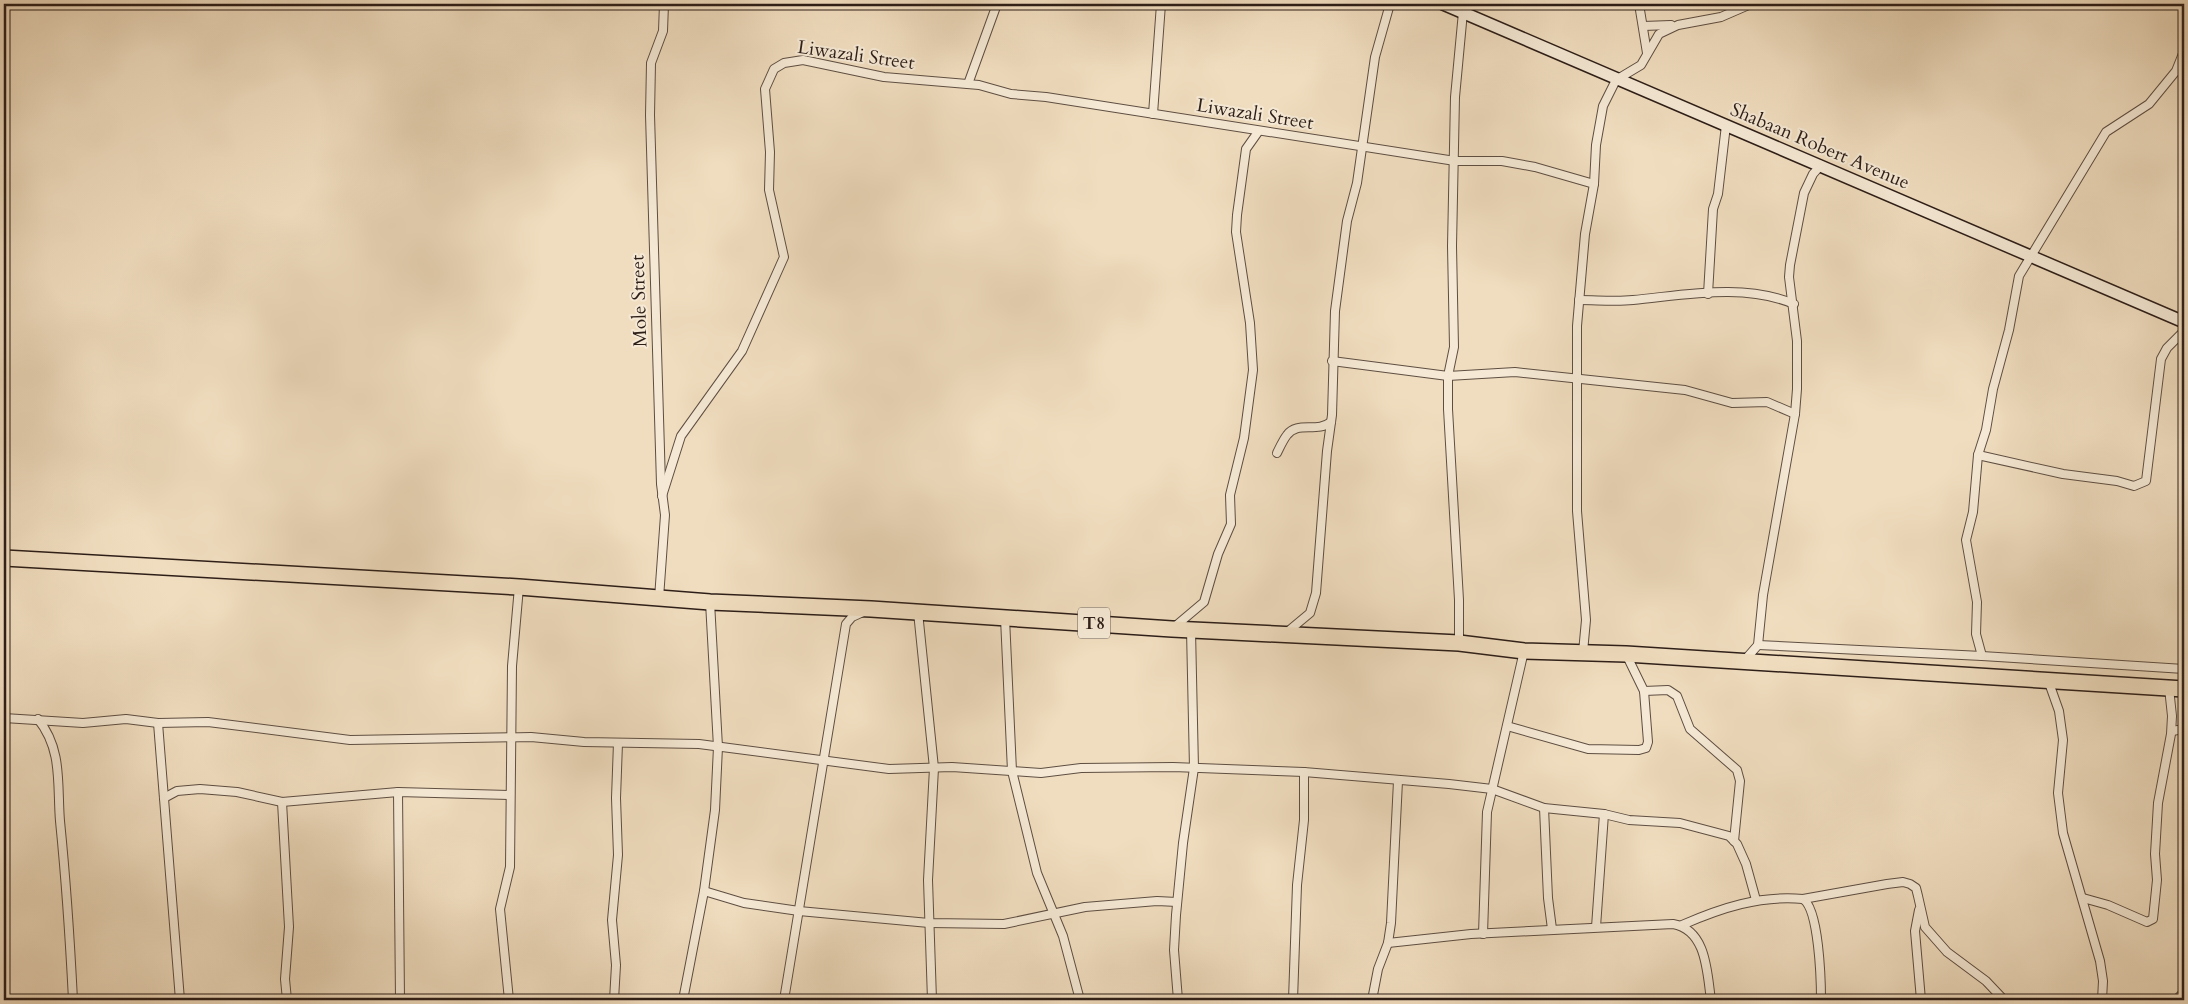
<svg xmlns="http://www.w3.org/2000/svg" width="2188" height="1004" viewBox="0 0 2188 1004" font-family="Cardo,serif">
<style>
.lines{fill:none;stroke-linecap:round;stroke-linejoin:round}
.street-casing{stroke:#5e4e42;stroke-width:10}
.secondary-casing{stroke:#2d1e18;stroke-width:14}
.highway-casing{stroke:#2d1e18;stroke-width:18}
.street{stroke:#f5e9d5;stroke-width:8}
.secondary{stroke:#f5e9d5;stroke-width:11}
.highway{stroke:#f0ddbf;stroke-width:15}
.labels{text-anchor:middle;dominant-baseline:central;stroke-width:4;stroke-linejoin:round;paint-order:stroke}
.shield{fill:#f5e9d5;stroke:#695b51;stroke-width:1}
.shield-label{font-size:18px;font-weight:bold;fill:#2d1e18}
.street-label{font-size:19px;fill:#2d1e18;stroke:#f5e9d5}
</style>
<rect width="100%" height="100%" fill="#f0ddbf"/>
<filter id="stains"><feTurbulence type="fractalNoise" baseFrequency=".004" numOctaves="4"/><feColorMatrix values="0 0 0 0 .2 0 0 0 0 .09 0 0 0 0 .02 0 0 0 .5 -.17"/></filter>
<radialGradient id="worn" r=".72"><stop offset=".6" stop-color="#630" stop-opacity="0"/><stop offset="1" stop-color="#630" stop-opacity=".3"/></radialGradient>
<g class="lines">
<g class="street-casing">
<g id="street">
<polyline points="1639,4 1647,53"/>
<polyline points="1643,26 1671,25"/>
<polyline points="968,84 997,4"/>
<polyline points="1153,114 1161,4"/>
<polyline points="1708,294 1713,209 1718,194 1726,125"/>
<path d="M1579,300C1597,300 1616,302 1633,300C1686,295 1744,283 1794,304"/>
<polyline points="1332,361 1448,376 1515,372 1685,390 1732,403 1767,402 1795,414"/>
<path d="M1277,453C1280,447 1283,440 1287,435C1297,421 1317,433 1331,422"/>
<polyline points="1978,455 2063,474 2117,481 2134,486 2146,481 2161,359 2167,348 2184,331"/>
<polyline points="662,496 681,436 742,351 784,257 769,190 770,152 765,89 774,69 784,63 803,60 884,77 979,85 1011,94 1046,97 1455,161 1502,161 1535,167 1594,184"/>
<polyline points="659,598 665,515 661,484 650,115 651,63 663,31 664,4"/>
<polyline points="918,612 934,768 928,880 932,1000"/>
<polyline points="1005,618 1012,771 1037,873 1063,936 1080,1000"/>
<polyline points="1172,629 1204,602 1218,554 1231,524 1230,495 1244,438 1253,370 1250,323 1236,232 1237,215 1246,149 1258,132"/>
<polyline points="1286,633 1310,613 1316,593 1327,451 1332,415 1335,311 1347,221 1357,183 1375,57 1390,4"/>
<polyline points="1459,643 1459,600 1448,409 1448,376 1454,347 1452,246 1455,97 1463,12"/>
<polyline points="1758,645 1982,656 2184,669"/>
<polyline points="1583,652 1586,620 1577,511 1577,326 1585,234 1594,184 1596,145 1603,106 1616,80 1641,65 1659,34 1678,25 1721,17 1751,4"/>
<polyline points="1982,656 1976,634 1977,602 1966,540 1973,512 1978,455 1986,430 1993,389 2009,330 2019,276 2106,132 2149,104 2176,71 2184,51"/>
<polyline points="1744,661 1758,645 1763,595 1795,414 1797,389 1797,341 1789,277 1790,265 1804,193 1813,174 1821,165"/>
<polyline points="2048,680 2059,711 2063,740 2058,793 2063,833 2100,961 2103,981 2102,1000"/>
<polyline points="1644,691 1668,690 1677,696 1690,729 1737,770 1740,781 1734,841"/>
<polyline points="4,718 83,723 126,719 158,723 208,722 350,740 531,737 584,742 699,744 889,769 952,767 1041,773 1081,768 1173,767 1304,772 1449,784 1492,789 1544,808 1604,814 1629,820 1680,823 1729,836 1737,844 1746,864 1756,900"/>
<path d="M38,719C63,750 57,785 60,821C66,881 70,940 73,1000"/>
<polyline points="158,723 180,1000"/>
<polyline points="1507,726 1588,749 1639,750 1646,748 1648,742 1644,691 1626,654"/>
<polyline points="2172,731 2184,729"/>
<polyline points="398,792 400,1000"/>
<polyline points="164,798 177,791 200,789 237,792 282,802 398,792 509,795"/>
<polyline points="282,802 289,927 285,979 287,1000"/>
<polyline points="1544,808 1548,898 1552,929"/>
<polyline points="704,891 744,903 799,911 929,923 1004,924 1085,907 1157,901 1177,902"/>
<polyline points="2083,898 2108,905 2147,922 2153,919 2157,880 2155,854 2158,803 2171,734 2172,716 2169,688"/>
<polyline points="1803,899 1887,884 1903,882 1910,884 1916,888 1918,896 1925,927 1947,952 1986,981 2004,1000"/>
<polyline points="1919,910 1915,931 1921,1000"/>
<path d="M1682,925C1721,908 1760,895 1803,899C1819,909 1821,980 1821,1000"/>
<polyline points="1596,927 1604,814"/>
<polyline points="1483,934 1487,812 1524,651"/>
<path d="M1388,943L1471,934L1673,924C1707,930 1707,973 1711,1000"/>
<polyline points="509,1000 500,909 510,867 512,666 519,587"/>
<polyline points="614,1000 616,965 612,920 618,855 616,798 618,743"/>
<polyline points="683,1000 704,891 715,810 718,747 710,602"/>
<polyline points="784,1000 846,624 852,617 863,612"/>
<polyline points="1178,1000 1174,950 1176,915 1183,843 1194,768 1191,630"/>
<polyline points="1293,1000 1297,885 1304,820 1304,772"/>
<polyline points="1372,1000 1378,969 1388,943 1391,923 1398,781"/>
<polyline points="2176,1000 2184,992"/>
</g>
</g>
<g class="secondary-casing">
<polyline id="secondary" points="1443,4 2184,322"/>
</g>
<g class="highway-casing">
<polyline id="highway" points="4,558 519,587 710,602 871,609 1172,629 1459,643 1524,651 1626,654 2184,689"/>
</g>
<use href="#street" class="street"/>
<use href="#secondary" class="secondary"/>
<use href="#highway" class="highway"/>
</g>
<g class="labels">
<rect class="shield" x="1078" y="607.5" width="32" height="31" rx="4"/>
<g class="shield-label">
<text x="1094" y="623">T8</text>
</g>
<g class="street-label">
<text transform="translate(856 55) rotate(8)">Liwazali Street</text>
<text transform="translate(1255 114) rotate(9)">Liwazali Street</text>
<text transform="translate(1820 146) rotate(23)">Shabaan Robert Avenue</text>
<text transform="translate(639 301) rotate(-92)">Mole Street</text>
</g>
</g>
<rect width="2188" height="1004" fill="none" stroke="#f0ddbf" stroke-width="20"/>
<rect x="5" y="5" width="2178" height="994" fill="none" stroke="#2d1e18" stroke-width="2.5"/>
<rect x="10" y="10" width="2168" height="984" fill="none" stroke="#2d1e18"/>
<rect width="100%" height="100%" filter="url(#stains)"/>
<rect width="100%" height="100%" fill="url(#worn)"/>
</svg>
